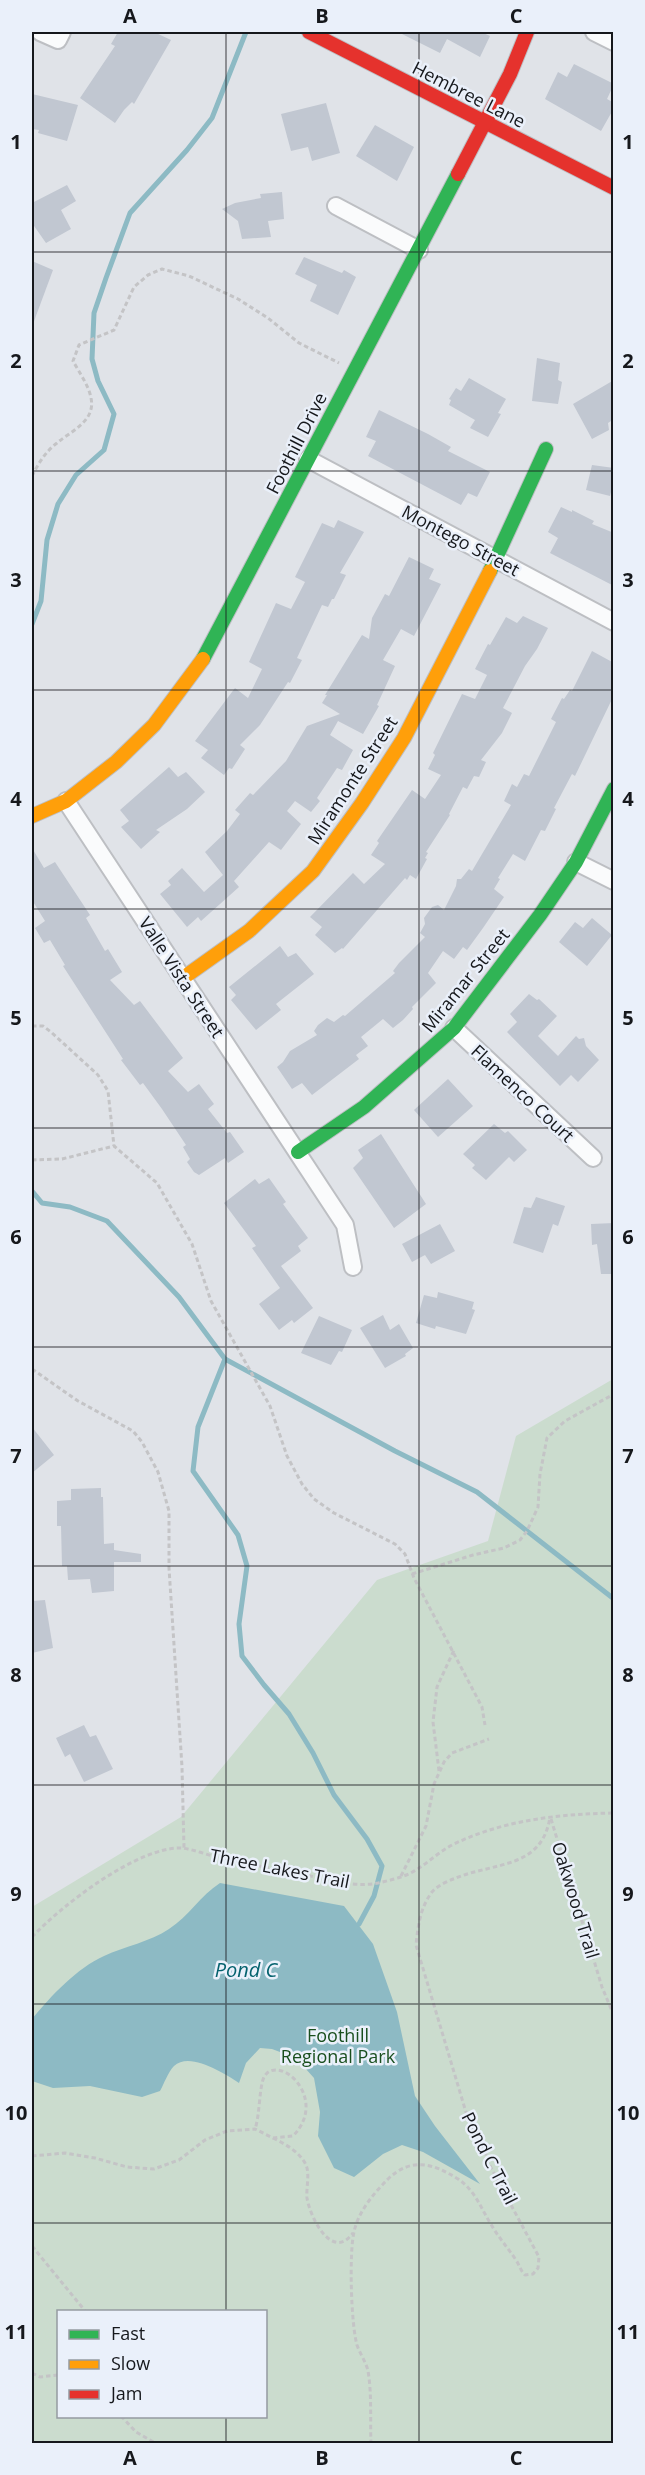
<svg xmlns="http://www.w3.org/2000/svg" width="645" height="2475" viewBox="0 0 645 2475" font-family="'Open Sans',sans-serif">
<style>
.green{fill:#cbdcce;fill-rule:evenodd}
.water{fill:#8dbac4}
.lines{fill:none;stroke-linecap:round;stroke-linejoin:round}
.stream{stroke:#8dbac4;stroke-width:5}
.building{fill:#c1c7d1}
.street-casing{stroke:#bdbfc3;stroke-width:20}
.fast-casing{stroke:#bdbfc3;stroke-width:16}
.slow-casing{stroke:#bdbfc3;stroke-width:16}
.jam-casing{stroke:#bdbfc3;stroke-width:16}
.path{stroke:#c4c4c6;stroke-width:3;stroke-dasharray:4.5 3;stroke-linecap:butt}
.street{stroke:#fafbfc;stroke-width:16}
.fast{stroke:#30b455;stroke-width:14}
.slow{stroke:#ff9f0a;stroke-width:14}
.jam{stroke:#e5322d;stroke-width:14}
.grid{fill:none;stroke:#16181c;stroke-width:1.5;stroke-opacity:0.55}
.labels{text-anchor:middle;dominant-baseline:central;stroke-width:5;stroke-linejoin:round;paint-order:stroke}
.street-label{font-size:18px;fill:#16181c;stroke:#eaf0fa}
.park-label{font-size:18px;fill:#194f1e;stroke:#eaf0fa}
.water-label{font-size:20px;font-style:italic;fill:#05626e;stroke:#eaf0fa}
.neatline{fill:none;stroke:#16181c;stroke-width:2}
.grid-label{font-size:20px;text-anchor:middle;font-weight:bold;fill:#16181c}
</style>
<rect width="100%" height="100%" fill="#e0e3e8"/>
<path class="green" d="M613,1379V2443L32,2444V1907L181,1817L377,1580L488,1541L516,1436ZM58,2312H266V2416H58Z"/>
<path class="water" d="M220,1883L344,1906L373,1944L397,2012L415,2096L435,2126L480,2184L423,2152L402,2145L383,2154L354,2177L334,2168L318,2136L320,2112L314,2078L296,2058L272,2049L260,2048L246,2063L239,2083C225,2074 190,2051 174,2066C168,2072 164,2084 160,2091L142,2097L90,2086L53,2088L32,2081V2019C51,1996 77,1968 104,1956C125,1946 150,1942 169,1929C189,1916 200,1896 220,1883Z"/>
<g class="lines">
<g class="stream">
<polyline points="32,624 41,601 47,540 58,504 76,475 104,450 114,414 98,381 92,359 94,313 106,278 130,213 187,150 212,118 246,32"/>
<polyline points="32,1191 42,1203 70,1207 107,1221 179,1297 225,1359 395,1451 477,1492 614,1599"/>
<polyline points="225,1359 198,1427 193,1471 238,1535 247,1566 239,1624 242,1656 264,1685 289,1714 313,1753 334,1795 367,1839 382,1866 374,1896 359,1924"/>
</g>
</g>
<g class="building">
<polygon points="118,32 154,32 171,40 134,104 132,102 124,110 115,123 80,98 115,46 111,44"/>
<polygon points="398,32 481,32 490,36 480,57 447,39 440,53"/>
<polygon points="574,64 614,84 607,99 614,103 614,108 601,131 545,99 558,72 567,77"/>
<polygon points="32,94 78,105 67,141 38,133 39,130 32,129"/>
<polygon points="326,103 340,153 312,161 308,147 291,151 281,114"/>
<polygon points="375,125 414,147 397,181 356,156"/>
<polygon points="67,185 76,201 61,210 71,229 46,243 32,223 32,203"/>
<polygon points="282,192 284,219 268,221 271,237 242,239 238,221 222,209 235,203 261,198 260,194"/>
<polygon points="304,257 342,273 344,270 356,277 338,315 310,301 317,285 295,274"/>
<polygon points="32,261 53,270 33,324 32,323"/>
<polygon points="537,358 560,363 558,380 562,382 558,404 532,401"/>
<polygon points="469,378 506,399 498,413 501,414 488,437 470,428 475,420 449,405 451,400 449,399 456,388 461,391"/>
<polygon points="614,380 614,419 608,423 609,430 592,439 573,404"/>
<polygon points="379,410 428,434 451,447 448,451 490,472 477,497 468,493 461,505 368,456 376,441 366,437"/>
<polygon points="592,465 614,468 614,493 611,492 610,496 586,490"/>
<polygon points="561,507 572,512 572,510 594,521 592,524 614,533 614,586 550,553 558,538 548,532"/>
<polygon points="338,520 364,532 340,573 346,575 334,599 332,599 328,607 322,605 297,658 302,660 290,683 288,682 260,725 240,745 245,749 232,769 229,768 224,775 201,758 208,750 195,741 235,688 248,698 262,669 249,662 276,603 291,609 305,582 295,577 322,523 334,528"/>
<polygon points="409,557 434,569 429,579 441,584 414,636 401,629 383,660 395,666 377,705 379,706 363,734 338,721 330,735 353,750 342,770 337,768 317,798 320,801 311,812 295,801 287,811 301,824 281,850 269,842 234,881 239,887 201,921 198,917 187,927 160,894 171,885 168,881 182,868 204,892 223,875 205,852 227,831 240,814 235,810 250,793 253,795 286,761 307,726 340,714 322,703 327,695 325,695 362,635 369,639 372,618 385,594 389,596"/>
<polygon points="523,616 548,628 537,649 525,666 503,708 512,713 502,733 481,760 486,762 479,777 474,776 467,789 463,787 449,814 450,815 426,852 428,853 425,858 427,859 416,879 410,875 407,880 405,878 343,949 342,948 335,953 315,935 322,927 310,917 353,873 364,884 385,864 371,855 379,843 377,841 412,790 425,799 441,775 428,769 435,755 433,753 462,694 475,699 487,675 475,669 488,644 490,645 506,617 517,623"/>
<polygon points="592,651 614,663 614,695 575,776 572,774 554,808 556,809 545,831 541,830 525,861 513,854 498,878 500,879 494,889 504,897 483,928 467,950 463,947 454,959 443,951 428,973 436,983 412,1007 413,1009 403,1020 393,1028 383,1019 361,1037 368,1046 356,1055 359,1059 312,1095 302,1083 292,1089 277,1067 283,1062 290,1051 317,1035 314,1031 318,1025 327,1018 334,1022 343,1015 345,1016 395,973 393,971 399,963 425,937 420,933 425,924 424,918 432,907 438,905 444,910 456,886 457,879 461,879 469,869 472,871 511,805 504,801 512,784 517,787 524,774 529,776 556,722 551,719 562,698 564,699 570,690 572,691"/>
<polygon points="169,767 178,777 186,772 205,792 187,809 156,830 160,832 141,849 121,827 129,821 120,810"/>
<polygon points="32,848 44,868 55,862 90,915 86,918 105,951 108,949 122,972 110,980 134,1005 140,1001 183,1058 168,1071 188,1092 199,1084 214,1104 208,1109 227,1133 230,1132 244,1152 228,1163 225,1158 199,1175 194,1172 187,1162 190,1159 183,1147 186,1145 162,1109 143,1083 140,1085 121,1060 123,1059 63,966 65,965 50,940 44,943 35,928 45,921 32,900"/>
<polygon points="592,918 612,935 587,966 559,942 575,922 583,928"/>
<polygon points="280,946 288,957 296,953 314,974 276,1004 281,1010 256,1030 231,1000 236,995 229,987"/>
<polygon points="529,994 537,1000 539,999 557,1016 538,1036 558,1056 576,1036 579,1039 584,1038 586,1046 599,1060 578,1082 571,1075 560,1086 507,1032 517,1022 510,1014"/>
<polygon points="448,1079 473,1106 438,1137 414,1110"/>
<polygon points="494,1124 505,1133 508,1131 527,1150 514,1162 509,1157 486,1180 472,1168 475,1165 463,1154"/>
<polygon points="381,1134 426,1204 394,1228 353,1168 363,1158 358,1150"/>
<polygon points="269,1178 286,1202 283,1204 308,1238 298,1246 301,1251 281,1266 313,1308 294,1323 292,1320 279,1330 259,1304 280,1288 252,1248 256,1246 224,1203 255,1179 259,1184"/>
<polygon points="536,1197 565,1206 558,1226 553,1224 543,1253 513,1243 524,1207 531,1208"/>
<polygon points="614,1223 614,1274 601,1274 597,1244 592,1245 591,1224"/>
<polygon points="440,1224 455,1251 431,1264 425,1255 412,1262 402,1244"/>
<polygon points="438,1292 474,1302 472,1309 475,1310 466,1334 436,1326 435,1329 416,1323 424,1295 437,1298"/>
<polygon points="383,1315 390,1330 399,1324 413,1348 405,1354 406,1356 385,1368 360,1328"/>
<polygon points="319,1316 352,1330 342,1352 339,1351 331,1365 301,1353"/>
<polygon points="32,1427 54,1455 32,1473"/>
<polygon points="101,1488 101,1497 103,1497 104,1544 114,1543 114,1550 141,1554 141,1562 114,1562 114,1591 92,1593 90,1579 68,1580 67,1566 62,1566 61,1526 57,1526 57,1501 71,1500 71,1489"/>
<polygon points="45,1600 53,1648 32,1653 32,1601"/>
<polygon points="84,1725 90,1737 96,1735 113,1769 84,1782 70,1754 65,1757 56,1738"/>
</g>
<g class="lines">
<g class="street-casing">
<g id="street">
<polyline points="40,32 58,40 62,32"/>
<polyline points="594,32 614,42"/>
<polyline points="336,206 419,250"/>
<polyline points="308,459 614,622"/>
<polyline points="66,801 345,1225 353,1267"/>
<polyline points="576,862 614,881"/>
<polyline points="454,1028 593,1158"/>
</g>
</g>
<g class="fast-casing">
<g id="fast">
<polyline points="490,571 546,449"/>
<polyline points="203,659 458,174"/>
<polyline points="298,1152 364,1107 454,1028 540,915 576,862 614,789"/>
</g>
</g>
<g class="slow-casing">
<g id="slow">
<polyline points="32,816 66,801 116,762 154,725 203,659"/>
<polyline points="183,978 249,931 313,871 362,803 404,738 490,571"/>
</g>
</g>
<g class="jam-casing">
<g id="jam">
<polyline points="309,32 614,188"/>
<polyline points="458,174 510,74 527,32"/>
</g>
</g>
<g class="path">
<path d="M32,476C38,464 46,451 57,443C71,431 96,421 91,398C89,386 79,372 73,361L79,345L114,330L134,287L148,275L162,269L189,276L238,299L268,318L299,343L339,363"/>
<polyline points="32,1026 43,1026 51,1032 98,1075 108,1091 114,1146"/>
<polyline points="32,1160 62,1159 114,1146 157,1183 192,1244 211,1301 270,1406 287,1456 302,1484 314,1499 334,1513 395,1544 405,1554 414,1578 482,1707 485,1725"/>
<polyline points="32,1369 78,1401 133,1431 142,1442 158,1472 169,1511 169,1568 182,1767 184,1848"/>
<polyline points="412,1574 473,1555 504,1548 520,1540 527,1531 538,1507 540,1474 547,1438 565,1421 614,1394"/>
<polyline points="439,1771 433,1722 437,1687 454,1650"/>
<polyline points="551,1819 602,1987 614,2016"/>
<polyline points="401,1876 426,1826 434,1784 444,1762 452,1753 489,1739"/>
<path d="M32,1937C61,1906 137,1847 181,1848C192,1849 205,1854 216,1857C245,1863 273,1869 301,1874C326,1879 353,1888 378,1883C391,1880 405,1877 416,1870C429,1862 440,1851 454,1844C504,1820 559,1814 614,1813"/>
<path d="M273,2138C285,2144 300,2152 306,2165C310,2174 306,2188 307,2198C310,2217 332,2262 353,2233"/>
<path d="M32,2156L65,2153L95,2158L127,2167L154,2169L179,2160L205,2140L227,2131L255,2129L273,2138L293,2136C330,2098 278,2052 264,2077C259,2088 260,2115 255,2129"/>
<polyline points="32,2246 86,2312"/>
<polyline points="32,2373 40,2377 58,2375"/>
<polyline points="121,2416 136,2432 157,2444"/>
<path d="M371,2444C370,2420 372,2394 368,2371C366,2362 360,2354 357,2345C351,2324 349,2253 354,2232C358,2212 374,2193 388,2179C411,2157 433,2163 458,2179C476,2191 481,2209 492,2226C499,2238 508,2248 516,2260C520,2266 520,2270 525,2275L533,2274L538,2268L539,2257L489,2164L482,2143L468,2119L416,1945C418,1926 420,1908 432,1892C438,1885 448,1881 456,1878C495,1862 542,1869 550,1817"/>
</g>
<use href="#street" class="street"/>
<use href="#fast" class="fast"/>
<use href="#slow" class="slow"/>
<use href="#jam" class="jam"/>
</g>
<path class="grid" d="M226,32V2312M419,32V2444M32,252H614M32,471H614M32,690H614M32,909H614M32,1128H614M32,1347H614M32,1566H614M32,1785H614M32,2004H614M32,2223H614M226,2416V2444"/>
<g class="labels">
<g class="street-label">
<text transform="translate(469 94) rotate(27)">Hembree Lane</text>
<text transform="translate(296 443) rotate(-63)">Foothill Drive</text>
<text transform="translate(461 540) rotate(28)">Montego Street</text>
<text transform="translate(352 780) rotate(-57)">Miramonte Street</text>
<text transform="translate(182 977) rotate(57)">Valle Vista Street</text>
<text transform="translate(465 980) rotate(-51)">Miramar Street</text>
<text transform="translate(523 1093) rotate(43)">Flamenco Court</text>
<text transform="translate(280 1868) rotate(11)">Three Lakes Trail</text>
<text transform="translate(576 1900) rotate(73)">Oakwood Trail</text>
<text transform="translate(490 2158) rotate(63)">Pond C Trail</text>
</g>
<g class="park-label">
<text x="338" y="2035">Foothill<tspan x="338" dy="21">Regional Park</tspan></text>
</g>
<g class="water-label">
<text x="246" y="1969">Pond C</text>
</g>
</g>
<rect width="645" height="2475" fill="none" stroke="#eaf0fa" stroke-width="66"/>
<rect x="57" y="2310" width="210" height="108" fill="#eaf0fa" stroke="#959aa1" stroke-width="1.5"/>
<rect x="69" y="2330" width="30" height="9" fill="#30b455" stroke="#959aa1" stroke-width="1.5"/>
<text x="111" y="2340" font-size="18" fill="#16181c">Fast</text>
<rect x="69" y="2360" width="30" height="9" fill="#ff9f0a" stroke="#959aa1" stroke-width="1.5"/>
<text x="111" y="2370" font-size="18" fill="#16181c">Slow</text>
<rect x="69" y="2390" width="30" height="9" fill="#e5322d" stroke="#959aa1" stroke-width="1.5"/>
<text x="111" y="2400" font-size="18" fill="#16181c">Jam</text>
<rect x="33" y="33" width="579" height="2409" class="neatline"/>
<g class="grid-label">
<text x="130" y="23">A</text>
<text x="322" y="23">B</text>
<text x="516" y="23">C</text>
<text x="16" y="149">1</text>
<text x="628" y="149">1</text>
<text x="16" y="368">2</text>
<text x="628" y="368">2</text>
<text x="16" y="587">3</text>
<text x="628" y="587">3</text>
<text x="16" y="806">4</text>
<text x="628" y="806">4</text>
<text x="16" y="1025">5</text>
<text x="628" y="1025">5</text>
<text x="16" y="1244">6</text>
<text x="628" y="1244">6</text>
<text x="16" y="1463">7</text>
<text x="628" y="1463">7</text>
<text x="16" y="1682">8</text>
<text x="628" y="1682">8</text>
<text x="16" y="1901">9</text>
<text x="628" y="1901">9</text>
<text x="16" y="2120">10</text>
<text x="628" y="2120">10</text>
<text x="16" y="2339">11</text>
<text x="628" y="2339">11</text>
<text x="130" y="2465">A</text>
<text x="322" y="2465">B</text>
<text x="516" y="2465">C</text>
</g>
</svg>
